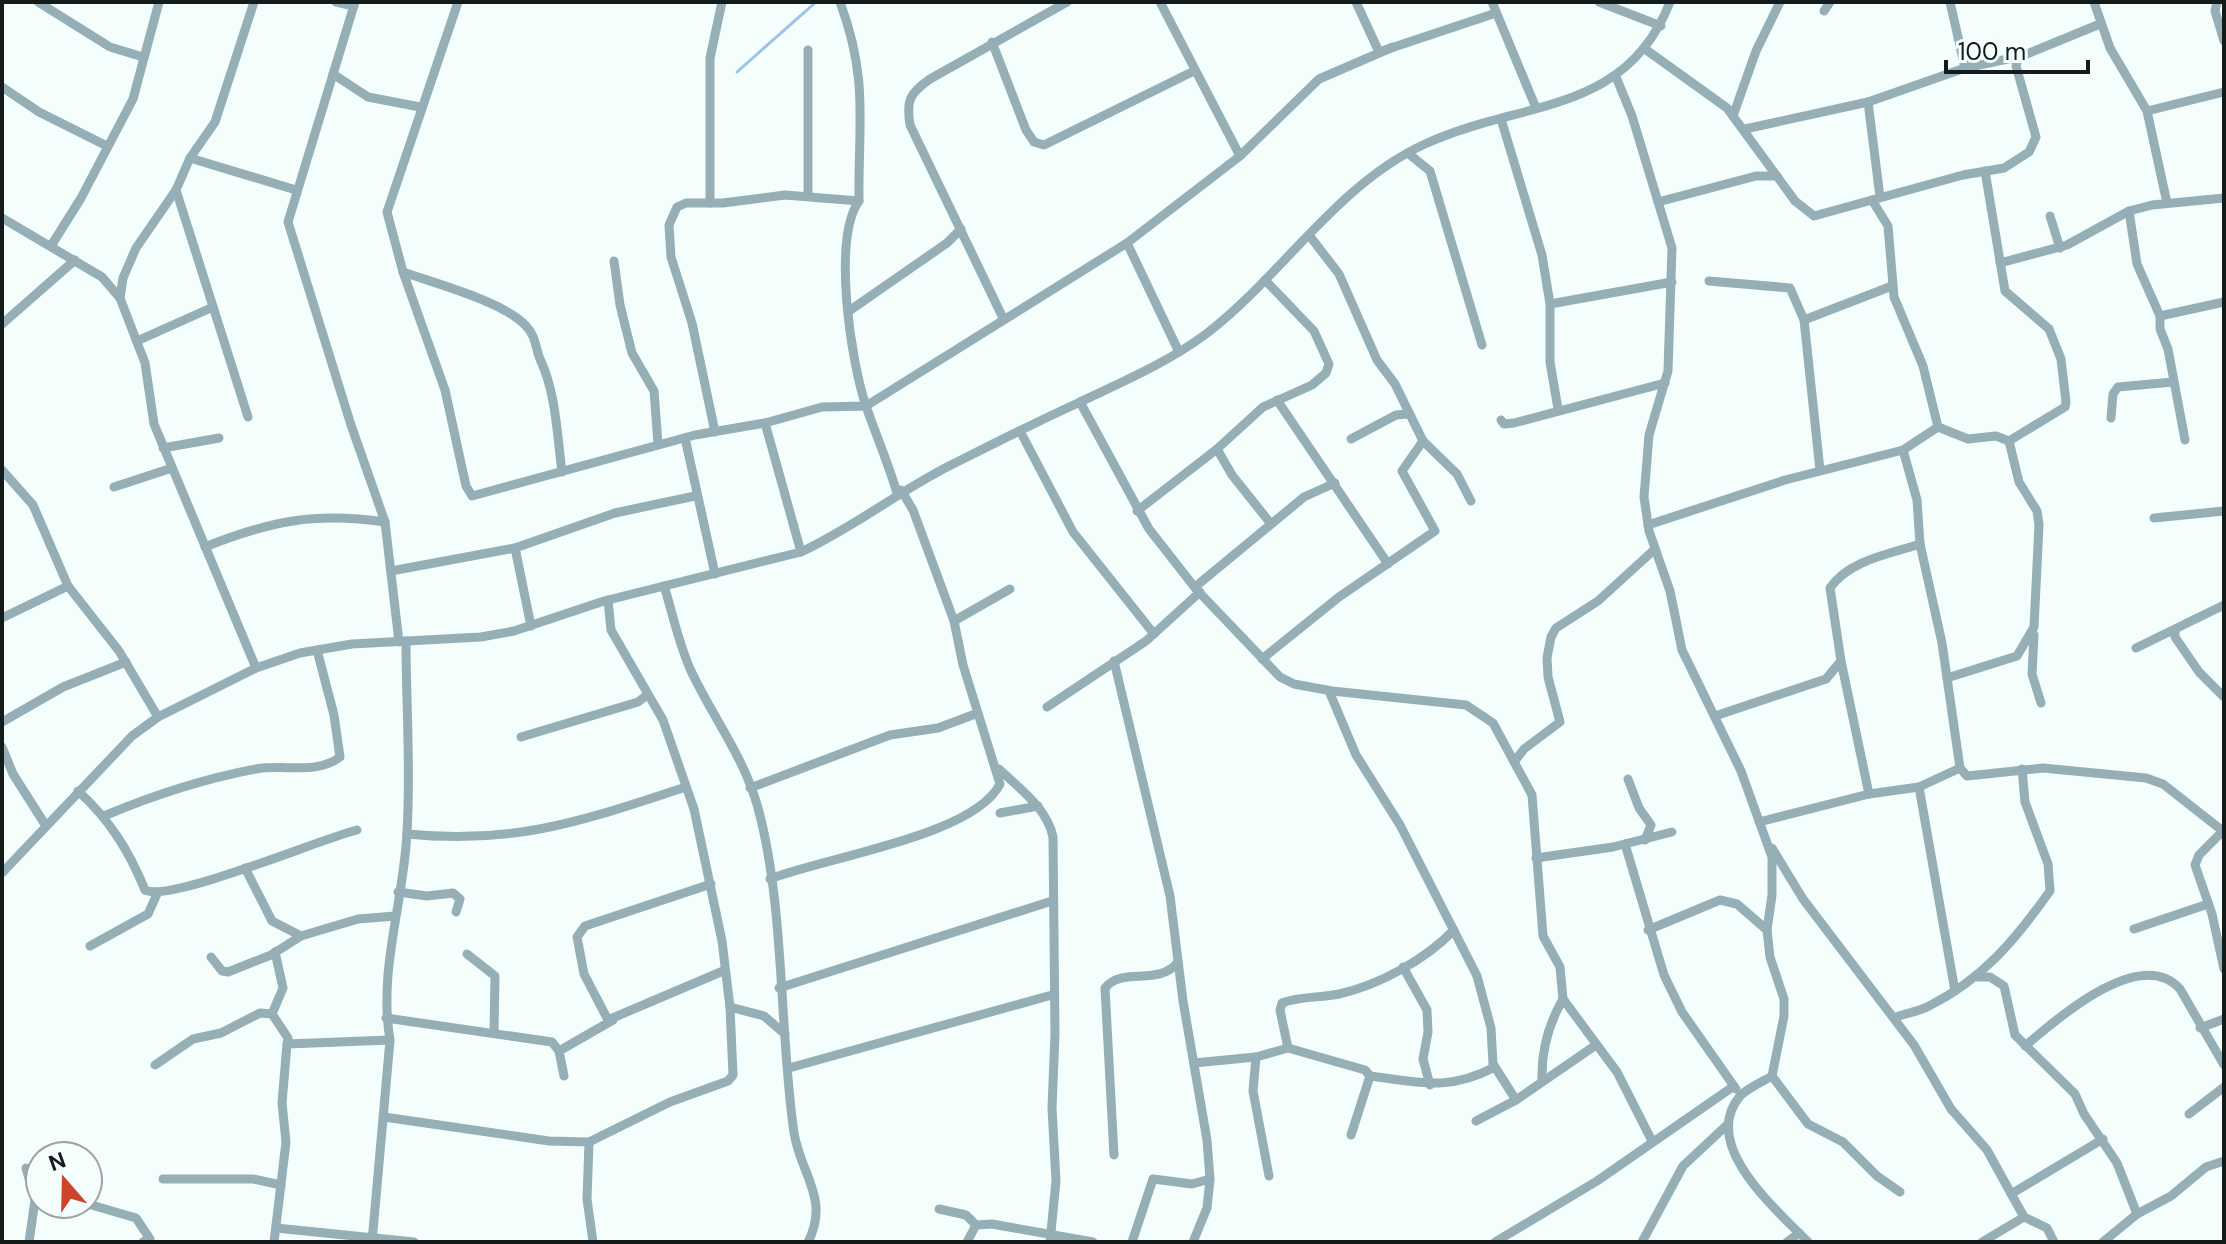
<svg xmlns="http://www.w3.org/2000/svg" width="2226" height="1244" viewBox="0 0 2226 1244" font-family="'DM Sans',sans-serif">
<style>
.lines{fill:none;stroke-linecap:round;stroke-linejoin:round}
.stream{stroke:#9ec1e6;stroke-width:3}
.minor{stroke:#96aeb6;stroke-width:9}
</style>
<rect width="100%" height="100%" fill="#f3fefd"/>
<g class="lines">
<polyline class="stream" points="737,72 816,2"/>
<g class="minor">
<polyline points="38,2 110,47 143,57"/>
<polyline points="336,2 354,6"/>
<polyline points="355,2 288,222 351,425 385,522 399,642"/>
<polyline points="458,2 387,212 403,272 445,390 466,486 472,496 695,435 765,423 822,407 866,406 1127,243 1240,156 1319,79 1393,47"/>
<path d="M840,2C869,81 858,121 859,201C832,239 851,362 866,406C876,435 888,463 897,493"/>
<polyline points="1160,2 1240,156"/>
<polyline points="1356,2 1379,52 1496,13"/>
<polyline points="1492,2 1536,108"/>
<polyline points="1599,2 1661,26"/>
<polyline points="1950,2 1965,68"/>
<polyline points="2094,2 2110,48 2147,111 2167,203"/>
<polyline points="2217,2 2215,11 2224,41"/>
<polyline points="1824,11 1830,2"/>
<polyline points="992,42 1026,130 1034,142 1044,145 1194,71"/>
<polyline points="1645,49 1727,108 1795,201 1814,216 1963,175 2004,168 2029,152 2036,137 2016,66 2019,56"/>
<polyline points="808,50 808,195"/>
<polyline points="333,74 368,97 420,107"/>
<path d="M1616,77L1632,116L1672,248L1668,371L1649,435L1644,497L1649,531L1670,591L1682,650L1741,771L1772,857V895L1767,930L1770,957L1784,999V1016L1772,1076C1762,1082 1748,1088 1740,1096C1699,1145 1777,1210 1808,1242"/>
<polyline points="2,87 39,112 107,146"/>
<polyline points="1868,102 1880,197"/>
<polyline points="2147,111 2224,92"/>
<polyline points="1733,116 1756,51 1780,2"/>
<polyline points="1501,119 1542,255 1550,304 1550,362 1558,409"/>
<polyline points="1745,129 1868,102 1965,68 2022,56 2100,24"/>
<polyline points="1409,154 1430,171 1482,345"/>
<polyline points="190,158 296,190"/>
<polyline points="1985,171 2005,291 2049,329 2061,359 2066,402 2065,407 2009,441"/>
<polyline points="176,190 248,417"/>
<polyline points="1872,200 1888,226 1894,297 1923,366 1938,427"/>
<polyline points="1658,202 1756,176 1777,176"/>
<polyline points="710,203 710,58 722,2"/>
<polyline points="2129,211 2137,264 2160,316 2160,329 2168,349 2185,440"/>
<polyline points="2050,216 2060,248"/>
<polyline points="2,218 102,277 120,298 145,363 154,424 256,668"/>
<polyline points="1309,235 1339,274 1377,360 1395,384 1423,441 1457,474 1471,501"/>
<polyline points="1127,243 1179,352"/>
<polyline points="51,246 81,198 133,99 159,2"/>
<polyline points="614,261 620,305 632,353 654,391 658,444"/>
<polyline points="2000,263 2067,245 2129,211 2152,205 2224,198"/>
<path d="M403,272C434,283 505,302 526,326C536,336 535,347 540,359C556,393 557,434 562,472"/>
<polyline points="1709,281 1790,288 1804,320 1820,470"/>
<polyline points="120,298 123,278 136,248 176,190 190,158 215,122 254,2"/>
<polyline points="1550,304 1672,282"/>
<polyline points="849,311 947,243 961,229"/>
<polyline points="2160,316 2224,302"/>
<path d="M1003,318L910,125C906,100 910,93 930,79L1067,2"/>
<polyline points="1804,320 1892,286"/>
<polyline points="2,324 75,260"/>
<polyline points="137,341 213,307"/>
<polyline points="1277,400 1388,564"/>
<polyline points="1080,402 1149,529 1196,589 1280,677 1294,684 1332,691 1466,705 1493,723 1532,795 1543,936 1560,967 1563,999 1617,1072 1652,1141"/>
<polyline points="2111,418 2113,394 2118,387 2173,382"/>
<polyline points="1501,420 1504,424 1514,423 1665,383"/>
<polyline points="765,423 801,552"/>
<polyline points="1938,427 1968,439 1996,436 2009,441"/>
<polyline points="1020,431 1073,532 1154,634"/>
<polyline points="715,432 692,323 671,257 669,225 677,207 686,203 723,203 785,195 859,201"/>
<polyline points="685,438 715,574"/>
<polyline points="1351,439 1396,415 1408,414"/>
<polyline points="163,448 219,438"/>
<polyline points="1217,449 1232,475 1271,524"/>
<polyline points="1903,450 1917,500 1920,544 1942,643 1960,768 1967,776 2043,768 2146,778 2163,784 2224,832"/>
<polyline points="2,470 33,505 68,586 119,651 158,717"/>
<polyline points="114,487 172,468"/>
<polyline points="1137,511 1217,449 1263,407 1312,385 1326,373 1329,364 1314,331 1265,280"/>
<polyline points="2154,518 2224,511"/>
<polyline points="1648,525 1785,480 1903,450 1938,427"/>
<path d="M205,547C270,521 315,512 385,522"/>
<polyline points="515,548 531,626"/>
<polyline points="391,571 515,548 615,513 695,496"/>
<path d="M664,586C673,614 679,646 692,673C714,719 744,757 758,808C785,907 779,1029 794,1133C801,1175 830,1199 808,1242"/>
<polyline points="1195,587 1304,497 1335,483"/>
<polyline points="2,618 68,586"/>
<polyline points="954,621 1010,589"/>
<polyline points="2175,630 2175,637 2199,672 2224,697"/>
<polyline points="2034,635 2032,674 2041,703"/>
<polyline points="2136,648 2224,605"/>
<polyline points="1262,659 1339,597 1435,531 1402,471 1423,441"/>
<polyline points="1114,661 1170,896 1183,1001 1207,1140 1210,1179 1207,1208 1193,1242"/>
<polyline points="1947,678 2017,656 2034,627 2039,525 2037,511 2019,482 2009,441"/>
<polyline points="1329,691 1356,755 1400,825 1477,976 1491,1028 1493,1064 1516,1100"/>
<polyline points="1047,707 1146,641 1200,592"/>
<polyline points="1715,716 1826,679 1841,661"/>
<polyline points="2,722 63,687 126,662"/>
<polyline points="521,737 638,702 647,695"/>
<polyline points="2,747 13,774 46,826"/>
<polyline points="1514,762 1524,749 1560,722 1548,677 1547,658 1551,637 1556,628 1598,601 1655,549"/>
<path d="M999,769C1020,789 1047,808 1053,837L1055,1034L1052,1108L1056,1181L1050,1242"/>
<polyline points="1628,779 1639,808 1651,825 1645,840"/>
<polyline points="1919,787 1955,991"/>
<polyline points="750,788 890,735 938,728 978,713"/>
<path d="M78,791C110,820 129,851 145,890C169,903 320,839 357,830"/>
<path d="M1869,794L1841,661L1830,588C1849,560 1890,554 1920,544"/>
<polyline points="1000,813 1038,806"/>
<path d="M104,816C154,795 203,779 256,769C284,764 316,775 340,757L334,715L317,650"/>
<polyline points="1759,822 1869,794 1919,787 1960,768"/>
<polyline points="2223,831 2199,855 2195,865 2212,914 2224,969"/>
<path d="M407,834C518,845 584,820 686,787"/>
<polyline points="1625,844 1664,975 1682,1012 1736,1089"/>
<polyline points="1772,848 1803,899 1914,1045 1951,1109 1987,1150 2024,1217 2047,1228 2054,1242"/>
<polyline points="1536,858 1613,847 1672,832"/>
<polyline points="245,868 272,921 301,936"/>
<path d="M2,873L132,736L158,717L256,668L300,653L352,644L481,637L514,631L604,601L801,552C852,528 897,493 947,467C991,445 1034,423 1078,403C1122,382 1167,363 1206,334C1282,276 1337,184 1425,144C1520,100 1626,116 1670,2"/>
<path d="M770,879C826,857 974,836 1000,784L963,665L954,621L913,510L901,490"/>
<polyline points="711,884 585,926 577,937 584,974 608,1020 723,971"/>
<polyline points="398,892 427,896 453,893 460,899 456,912"/>
<polyline points="2134,929 2208,904"/>
<polyline points="1648,930 1720,900 1737,904 1767,930"/>
<polyline points="90,946 148,914 157,894"/>
<polyline points="275,952 283,988 272,1014 288,1038 287,1044 390,1040"/>
<polyline points="467,954 495,976 494,1032"/>
<polyline points="211,957 222,971 228,972 271,955 301,936 358,919 395,916"/>
<polyline points="1403,967 1427,1010 1428,1032 1423,1059 1430,1085"/>
<polyline points="1978,977 1990,977 2004,986 2015,1035 2075,1094 2084,1114 2117,1163 2137,1214 2171,1196 2206,1167 2224,1161"/>
<polyline points="779,988 1052,901"/>
<polyline points="730,1007 764,1016 785,1034"/>
<polyline points="386,1018 552,1042 559,1051 564,1076"/>
<path d="M1894,1018C1905,1013 1918,1012 1929,1006C1983,979 2015,940 2050,891L2048,864L2025,802L2022,769"/>
<polyline points="2200,1028 2224,1019"/>
<path d="M2025,1046C2058,1018 2141,945 2180,989L2224,1065"/>
<path d="M1288,1048L1280,1010L1282,1003C1300,996 1320,998 1339,994C1379,985 1425,960 1454,930"/>
<polyline points="559,1051 613,1020"/>
<polyline points="1256,1057 1253,1091 1269,1176"/>
<path d="M1194,1063L1256,1057L1288,1048L1365,1070L1370,1076C1419,1082 1447,1092 1495,1067"/>
<polyline points="155,1065 193,1039 221,1033 260,1013 272,1014"/>
<polyline points="789,1068 1052,995"/>
<polyline points="1772,1076 1808,1124 1843,1142 1877,1176 1900,1192"/>
<path d="M1542,1081C1541,1051 1548,1025 1563,999"/>
<polyline points="2189,1114 2224,1087"/>
<polyline points="384,1117 549,1141 589,1142 670,1102 728,1081 733,1075 730,1007 722,941 694,809 663,720 611,630 608,600"/>
<polyline points="1476,1121 1516,1100 1596,1045"/>
<polyline points="1351,1135 1370,1076"/>
<polyline points="589,1142 587,1199 593,1242"/>
<path d="M1114,1155L1105,988C1122,966 1159,987 1178,962"/>
<polyline points="26,1168 35,1200 29,1242"/>
<polyline points="163,1179 253,1179 281,1185"/>
<polyline points="2011,1194 2103,1139"/>
<polyline points="88,1204 136,1218 150,1239 143,1242"/>
<polyline points="939,1209 966,1215 976,1225"/>
<polyline points="276,1228 414,1242"/>
<polyline points="274,1242 286,1142 282,1103 287,1044"/>
<path d="M372,1242L390,1040C378,970 404,901 407,832C411,769 406,705 406,641"/>
<polyline points="967,1242 976,1225 992,1224 1093,1242"/>
<polyline points="1132,1242 1153,1179 1192,1184 1210,1179"/>
<polyline points="1495,1242 1597,1181 1734,1086"/>
<polyline points="1642,1242 1683,1166 1728,1124"/>
<polyline points="1787,1242 1799,1233"/>
<polyline points="1982,1242 2024,1217"/>
<polyline points="2103,1242 2137,1214"/>
</g>
</g>
<rect width="2226" height="1244" fill="none" stroke="#131c1b" stroke-width="8"/>
<g transform="translate(64 1180) rotate(340)"><circle r="38" fill="#f3fefd" stroke="#99a4a3" stroke-width="2"/>
<path d="M0-6L14 30L0 20L-14 30Z" fill="#ce4329"/>
<text y="-12" font-size="22" font-weight="bold" text-anchor="middle" fill="#131c1b">N</text>
</g>
<path d="M1946 60v12h142v-12" fill="none" stroke="#131c1b" stroke-width="4"/>
<text x="1958" y="60" font-size="24" fill="#131c1b" stroke="#f3fefd" stroke-width="6" paint-order="stroke">100 m</text>
</svg>
